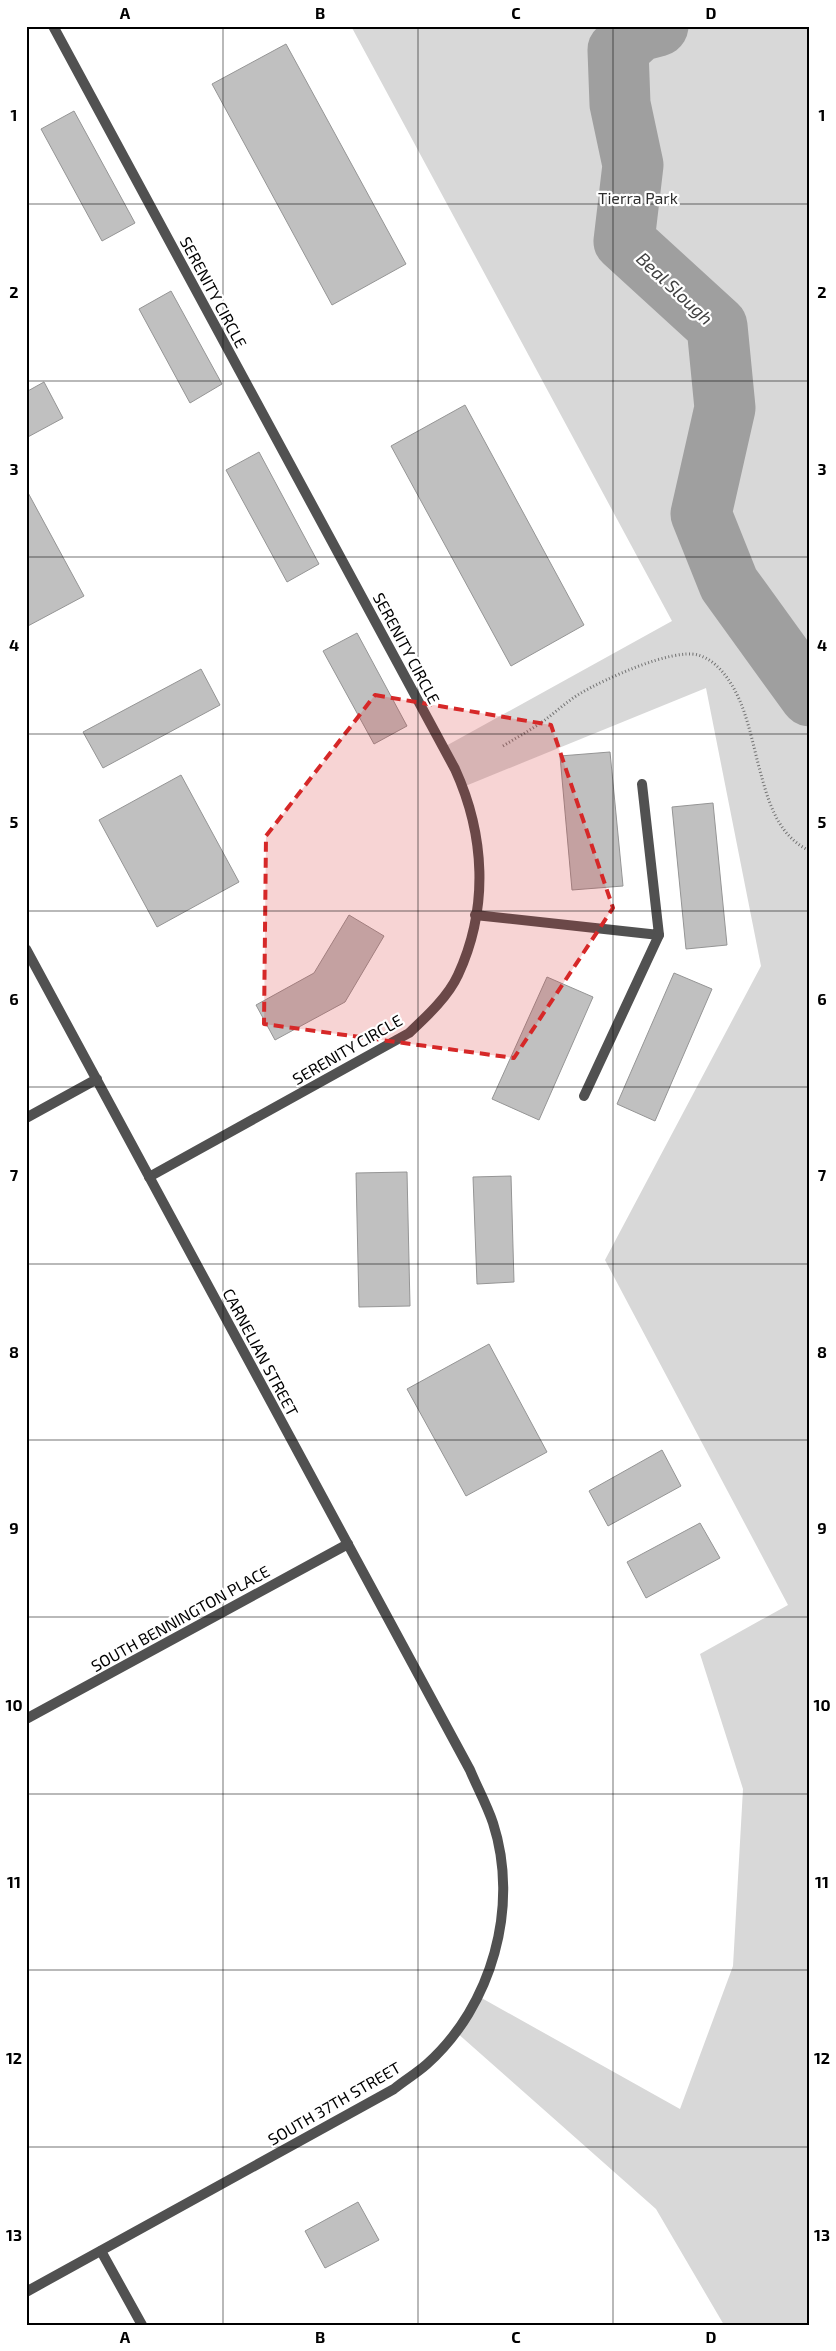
<svg xmlns="http://www.w3.org/2000/svg" width="836" height="2351" viewBox="0 0 836 2351" font-family="'Exo 2',sans-serif">
<style>
.green{fill:#d8d8d8}
.lines{fill:none;stroke-linecap:round;stroke-linejoin:round}
.river{stroke:#9f9f9f;stroke-width:61}
.building{fill:#c0c0c0;stroke:#959595}
.path{stroke:#737373;stroke-width:3;stroke-dasharray:1 2.5;stroke-linecap:butt}
.service{stroke:#515151;stroke-width:10}
.minor{stroke:#515151;stroke-width:10}
.marked{fill:#d62828;fill-opacity:0.2;stroke:#d62828;stroke-width:4;stroke-dasharray:10 6;stroke-linejoin:round}
.grid{fill:none;stroke:#000;stroke-width:1;stroke-opacity:0.55}
.labels{text-anchor:middle;dominant-baseline:central;stroke-width:4.5;stroke-linejoin:round;paint-order:stroke}
.park-label{font-size:16px;fill:#2f2f2f;stroke:#fff}
.street-label{font-size:16px;fill:#000;stroke:#fff}
.water-label{font-size:18px;font-style:italic;fill:#404040;stroke:#fff}
.neatline{fill:none;stroke:#000;stroke-width:2}
.grid-label{font-size:16px;text-anchor:middle;font-weight:bold;fill:#000}
</style>
<rect width="100%" height="100%" fill="#fff"/>
<polygon class="green" points="351,26 810,26 810,2325 724,2325 656,2209 456,2032 478,1996 680,2109 733,1966 743,1789 700,1654 788,1605 605,1260 761,966 706,688 463,787 444,747 672,621"/>
<g class="lines">
<polyline class="river" points="658,26 639,31 618,50 620,104 633,165 624,241 717,326 725,408 701,514 729,584 810,696"/>
</g>
<g class="building">
<polygon points="286,44 406,264 332,305 212,84"/>
<polygon points="74,111 135,223 102,241 41,129"/>
<polygon points="171,291 222,384 190,403 139,309"/>
<polygon points="44,382 63,418 26,438 26,392"/>
<polygon points="465,405 584,625 511,666 391,446"/>
<polygon points="259,452 319,564 287,582 226,470"/>
<polygon points="26,489 84,596 26,627"/>
<polygon points="357,633 407,726 374,744 323,651"/>
<polygon points="201,669 220,705 103,768 83,732"/>
<polygon points="610,752 623,886 572,890 560,756"/>
<polygon points="181,775 239,882 157,927 99,820"/>
<polygon points="713,803 727,945 686,949 672,807"/>
<polygon points="349,915 384,936 345,1002 275,1040 256,1005 314,973"/>
<polygon points="674,973 712,989 655,1121 617,1104"/>
<polygon points="547,977 593,997 539,1120 492,1099"/>
<polygon points="407,1172 410,1306 359,1307 356,1173"/>
<polygon points="511,1176 514,1282 477,1284 473,1177"/>
<polygon points="489,1344 547,1452 466,1496 407,1389"/>
<polygon points="662,1450 681,1486 608,1526 589,1491"/>
<polygon points="700,1523 720,1558 646,1598 627,1562"/>
<polygon points="358,2202 379,2240 325,2268 305,2231"/>
</g>
<g class="lines">
<path class="path" d="M503,746C516,738 529,731 542,722C555,713 567,701 581,693C605,679 672,648 698,655C709,658 718,666 725,675C747,703 752,744 762,778C770,807 780,837 810,851"/>
<g class="service">
<polyline points="475,915 659,935 642,784"/>
<polyline points="584,1096 659,935"/>
</g>
<g class="minor">
<path d="M53,26L455,769C485,835 489,908 458,975C448,997 426,1017 409,1033L149,1177"/>
<path d="M26,949L470,1770C477,1787 487,1805 493,1823C520,1906 492,2006 427,2064C417,2073 405,2080 394,2089L26,2292"/>
<polyline points="26,1118 97,1079"/>
<polyline points="26,1719 348,1544"/>
<polyline points="101,2251 142,2325"/>
</g>
</g>
<path class="marked" d="M375,695L551,725L613,908L514,1058L264,1024L266,836Z"/>
<path class="grid" d="M223,26V2325M418,26V2325M613,26V2325M26,204H810M26,381H810M26,557H810M26,734H810M26,911H810M26,1087H810M26,1264H810M26,1440H810M26,1617H810M26,1794H810M26,1970H810M26,2147H810"/>
<g class="labels">
<g class="park-label">
<text x="638" y="197">Tierra Park</text>
</g>
<g class="street-label">
<text transform="translate(214 292) rotate(62)">SERENITY CIRCLE</text>
<text transform="translate(407 648) rotate(62)">SERENITY CIRCLE</text>
<text transform="translate(347 1049) rotate(-30)">SERENITY CIRCLE</text>
<text transform="translate(261 1352) rotate(62)">CARNELIAN STREET</text>
<text transform="translate(180 1618) rotate(-29)">SOUTH BENNINGTON PLACE</text>
<text transform="translate(334 2103) rotate(-30)">SOUTH 37TH STREET</text>
</g>
<g class="water-label">
<text transform="translate(675 288) rotate(43)">Beal Slough</text>
</g>
</g>
<rect width="836" height="2351" fill="none" stroke="#ffffff" stroke-width="55"/>
<rect x="28" y="28" width="780" height="2296" class="neatline"/>
<g class="grid-label">
<text x="125" y="19">A</text>
<text x="320" y="19">B</text>
<text x="516" y="19">C</text>
<text x="711" y="19">D</text>
<text x="14" y="121">1</text>
<text x="822" y="121">1</text>
<text x="14" y="298">2</text>
<text x="822" y="298">2</text>
<text x="14" y="475">3</text>
<text x="822" y="475">3</text>
<text x="14" y="651">4</text>
<text x="822" y="651">4</text>
<text x="14" y="828">5</text>
<text x="822" y="828">5</text>
<text x="14" y="1005">6</text>
<text x="822" y="1005">6</text>
<text x="14" y="1181">7</text>
<text x="822" y="1181">7</text>
<text x="14" y="1358">8</text>
<text x="822" y="1358">8</text>
<text x="14" y="1534">9</text>
<text x="822" y="1534">9</text>
<text x="14" y="1711">10</text>
<text x="822" y="1711">10</text>
<text x="14" y="1888">11</text>
<text x="822" y="1888">11</text>
<text x="14" y="2064">12</text>
<text x="822" y="2064">12</text>
<text x="14" y="2241">13</text>
<text x="822" y="2241">13</text>
<text x="125" y="2343">A</text>
<text x="320" y="2343">B</text>
<text x="516" y="2343">C</text>
<text x="711" y="2343">D</text>
</g>
</svg>
